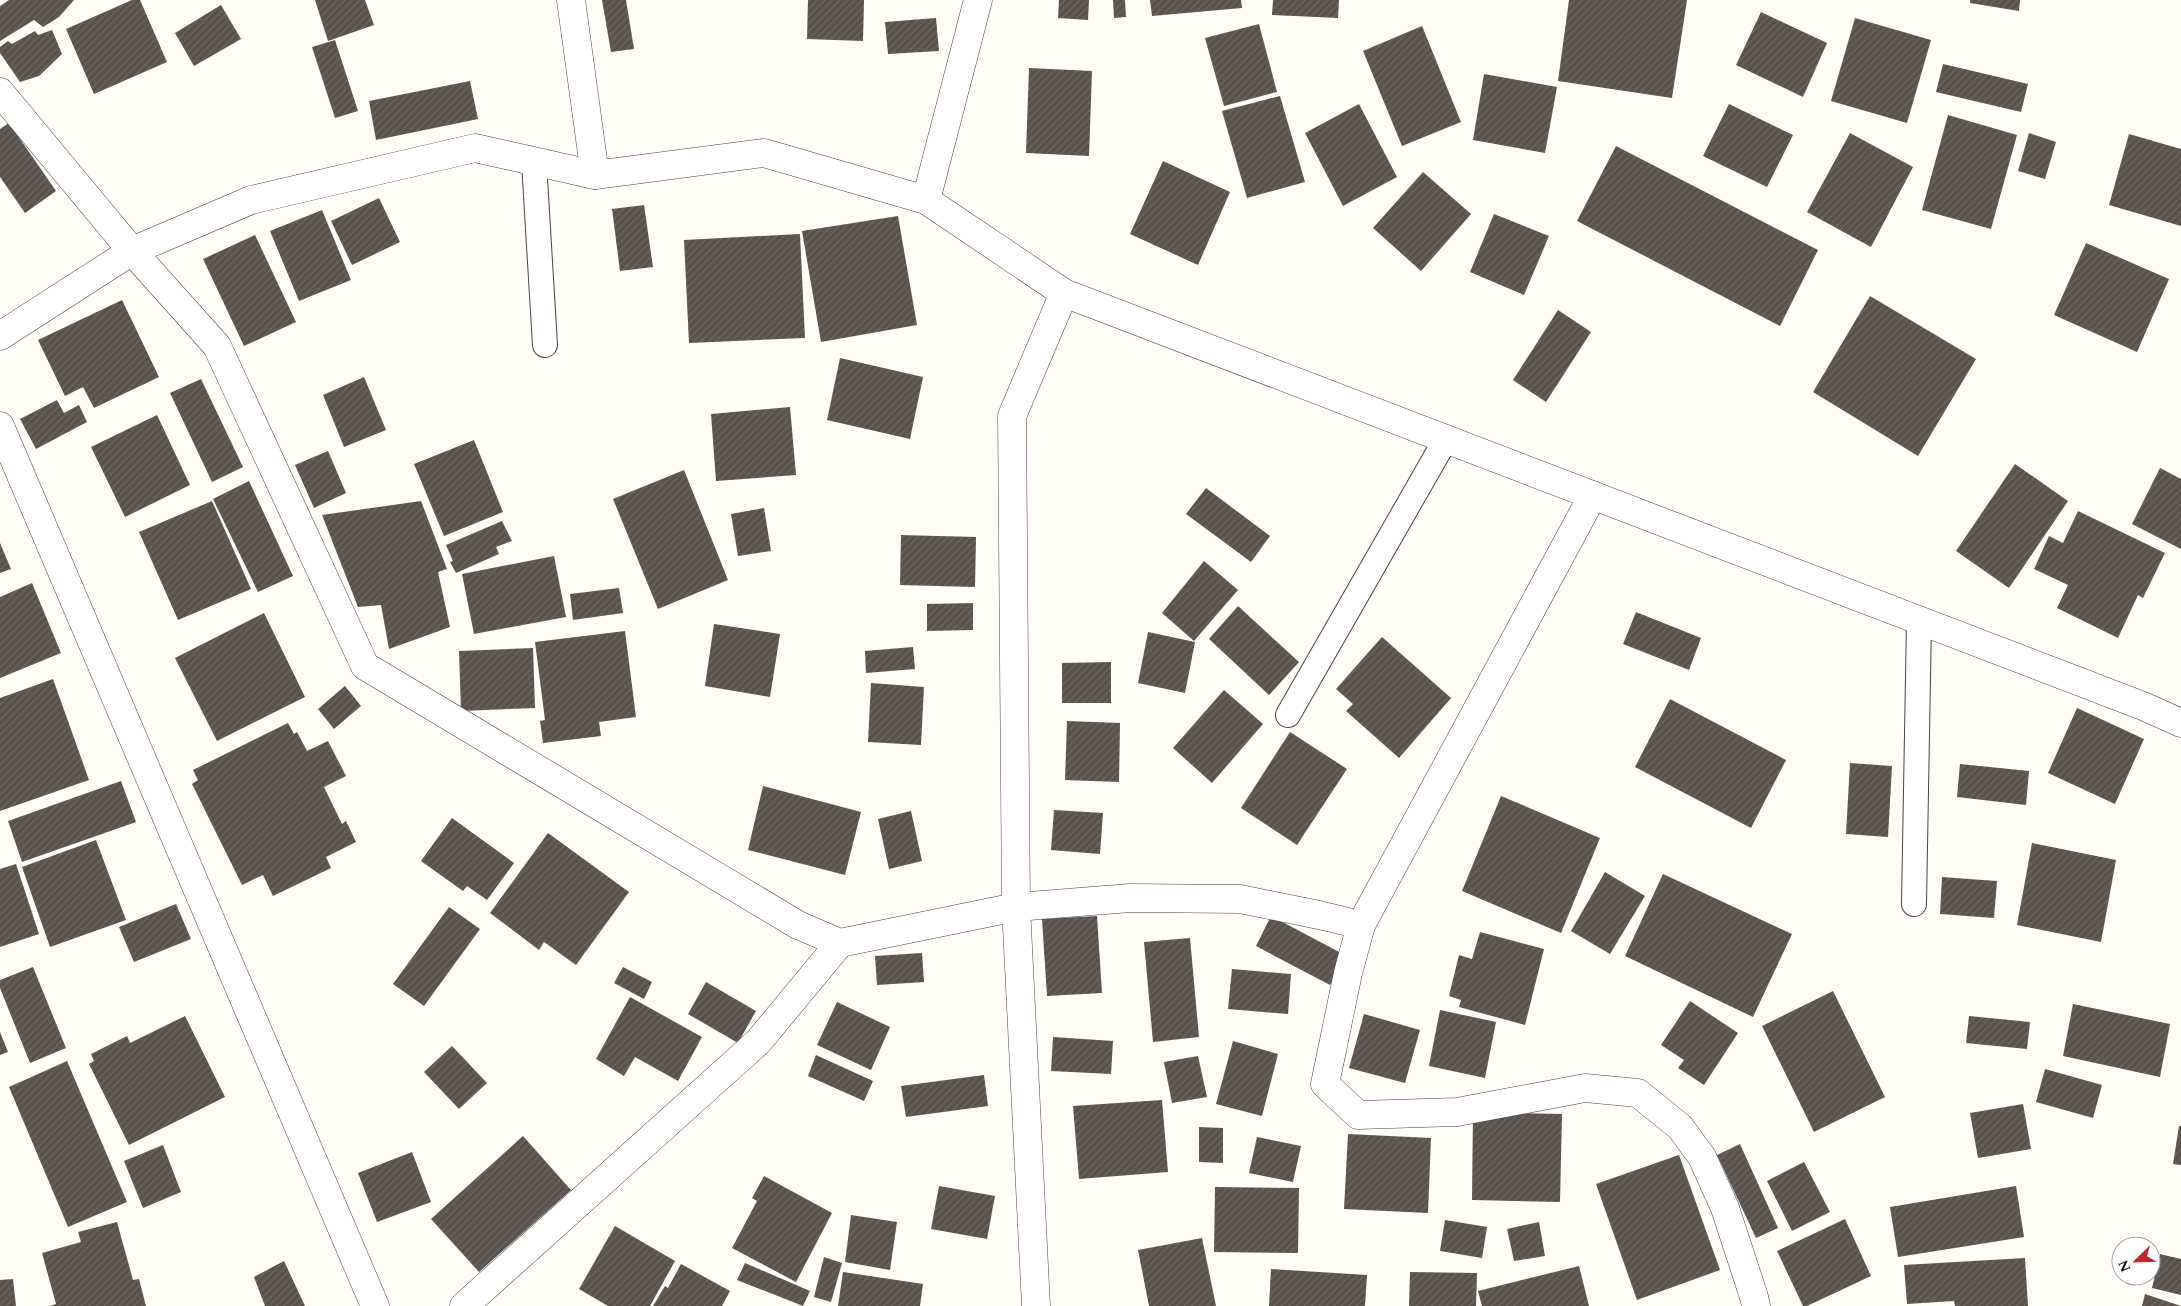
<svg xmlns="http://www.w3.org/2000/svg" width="2181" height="1306" viewBox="0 0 2181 1306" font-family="Spectral,serif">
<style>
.building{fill:url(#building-hatch)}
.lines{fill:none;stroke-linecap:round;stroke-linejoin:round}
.service-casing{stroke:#444;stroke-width:26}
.minor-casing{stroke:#444;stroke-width:29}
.service{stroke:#fff;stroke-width:24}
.minor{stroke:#fff;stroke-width:28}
</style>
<defs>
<pattern id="building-hatch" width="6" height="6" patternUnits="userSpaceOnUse" patternTransform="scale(1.25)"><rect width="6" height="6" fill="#5a524d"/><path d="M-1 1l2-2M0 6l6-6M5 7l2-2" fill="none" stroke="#6d6662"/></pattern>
</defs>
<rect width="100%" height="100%" fill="#fffdf5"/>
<g class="building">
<polygon points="9,0 74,0 59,17 43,27 34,20 0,41 0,6"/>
<polygon points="132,0 140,0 167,62 94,94 66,29"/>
<polygon points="315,0 365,0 374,25 328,41"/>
<polygon points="602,0 626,0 634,49 611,52"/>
<polygon points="808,0 864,0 863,41 807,39"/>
<polygon points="1059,0 1089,0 1088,20 1058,18"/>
<polygon points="1113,0 1125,0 1126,17 1114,18"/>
<polygon points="1150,0 1241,0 1242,8 1152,16"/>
<polygon points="1273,0 1339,0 1338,18 1272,15"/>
<polygon points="1569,0 1687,0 1672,98 1558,81"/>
<polygon points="1970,0 2020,0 2019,11 1970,3"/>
<polygon points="221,5 241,39 194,66 175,33"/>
<polygon points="1761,12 1827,43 1803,97 1736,65"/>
<polygon points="936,18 939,51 888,54 885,22"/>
<polygon points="1855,18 1931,40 1907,123 1831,101"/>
<polygon points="1259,24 1277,92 1224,106 1205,38"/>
<polygon points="1422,26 1461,122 1402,146 1363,51"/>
<polygon points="52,30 62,54 39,76 20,82 0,53 0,47 8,41 12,44 35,31 38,35"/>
<polygon points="335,40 358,111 335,118 312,47"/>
<polygon points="1943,64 2028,84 2021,112 1936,92"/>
<polygon points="1029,68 1092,71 1089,156 1026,153"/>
<polygon points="1484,74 1557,87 1545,153 1473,140"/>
<polygon points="470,81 478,119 376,140 369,101"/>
<polygon points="1280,96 1305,182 1247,198 1222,111"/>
<polygon points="1359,104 1397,177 1343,206 1305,133"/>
<polygon points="1729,104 1793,135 1767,187 1703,156"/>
<polygon points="1948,115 2017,135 1991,229 1922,210"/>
<polygon points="9,123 56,191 25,213 0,177 0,129"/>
<polygon points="1850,133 1913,167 1871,247 1807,212"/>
<polygon points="2029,133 2056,142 2045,179 2018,171"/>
<polygon points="2129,134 2181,149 2181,226 2109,205"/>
<polygon points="1616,146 1818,250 1780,326 1577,221"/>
<polygon points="1163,161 1230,192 1198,265 1130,234"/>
<polygon points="1423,172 1471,214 1421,271 1373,228"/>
<polygon points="379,198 400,242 352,265 331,221"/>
<polygon points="644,205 653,267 620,271 612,209"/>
<polygon points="322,210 351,280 299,301 270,231"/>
<polygon points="1494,214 1549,236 1524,295 1470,272"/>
<polygon points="898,216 917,325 821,342 802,231"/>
<polygon points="800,234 805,338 689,343 684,240"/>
<polygon points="255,235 296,322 244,346 203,259"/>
<polygon points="2086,243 2169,279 2137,352 2054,315"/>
<polygon points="1870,296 1976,359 1918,456 1813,392"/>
<polygon points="122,300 159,377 94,408 83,387 65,396 38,340"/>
<polygon points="1558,310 1591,332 1546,402 1513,380"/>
<polygon points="840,358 923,377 910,439 827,420"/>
<polygon points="364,377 386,430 344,447 323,395"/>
<polygon points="201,379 243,467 212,482 170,393"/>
<polygon points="57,400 64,413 79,405 87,422 36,449 20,419"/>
<polygon points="790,407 796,475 716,481 711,414"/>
<polygon points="157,415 190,485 125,517 91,447"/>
<polygon points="474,440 503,512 444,536 414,464"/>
<polygon points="328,451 346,493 314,508 295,465"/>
<polygon points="2015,464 2068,501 2009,588 1956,551"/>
<polygon points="2160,468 2181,479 2181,549 2132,524"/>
<polygon points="684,470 728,580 658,609 613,499"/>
<polygon points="249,481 293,576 258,592 213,499"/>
<polygon points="1206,488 1270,536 1251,562 1186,514"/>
<polygon points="212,501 251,589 178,620 139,532"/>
<polygon points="421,501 447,569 438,572 450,627 389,649 381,605 358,607 322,515"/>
<polygon points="764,508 771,551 738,556 731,514"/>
<polygon points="2078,511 2165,553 2143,598 2138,595 2118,638 2057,608 2068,585 2034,569 2049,536 2063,543"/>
<polygon points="502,521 512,541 496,547 499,554 456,573 450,562 453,561 446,545"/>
<polygon points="901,535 976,537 975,587 900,585"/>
<polygon points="0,543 11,569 0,573"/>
<polygon points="554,556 566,617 474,634 462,574"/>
<polygon points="1204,561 1238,590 1194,641 1162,613"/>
<polygon points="32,583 61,653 0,678 0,597"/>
<polygon points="619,588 623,613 573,620 570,594"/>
<polygon points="973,603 973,630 927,631 927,604"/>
<polygon points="1238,606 1299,662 1269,695 1209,639"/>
<polygon points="1636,612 1701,638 1689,670 1623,644"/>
<polygon points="264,613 305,697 217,741 175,658"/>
<polygon points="714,624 780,634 770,697 705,686"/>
<polygon points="625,631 636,717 599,722 601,736 543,743 540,721 545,720 535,642"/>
<polygon points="1148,632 1195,642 1185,693 1138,683"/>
<polygon points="1382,637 1451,698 1399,758 1346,711 1353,704 1336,689"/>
<polygon points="913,647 915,669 866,673 865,651"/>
<polygon points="533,648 535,708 461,711 459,651"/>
<polygon points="1111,662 1111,703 1062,703 1062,663"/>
<polygon points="53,679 89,780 0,811 0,698"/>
<polygon points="871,683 924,687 921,745 868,742"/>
<polygon points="345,686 361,706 334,729 318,709"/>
<polygon points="1224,690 1263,724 1212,783 1173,748"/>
<polygon points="1670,699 1786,760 1751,828 1635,767"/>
<polygon points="2077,708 2144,739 2115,804 2048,773"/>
<polygon points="1067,721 1120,723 1119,782 1065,780"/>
<polygon points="288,723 294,734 297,732 307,751 328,741 346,776 324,787 342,824 346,821 356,842 326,857 331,868 273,896 263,875 242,885 192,784 198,780 193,770"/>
<polygon points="1290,732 1347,769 1297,845 1241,808"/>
<polygon points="1850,763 1892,766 1888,837 1846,834"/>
<polygon points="1960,764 2029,771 2026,805 1957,797"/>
<polygon points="121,781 136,822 22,862 8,821"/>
<polygon points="763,786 861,812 845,875 748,850"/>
<polygon points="1501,796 1600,838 1561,933 1462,891"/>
<polygon points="1054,810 1103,813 1100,854 1051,850"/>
<polygon points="911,811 922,861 889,869 878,819"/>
<polygon points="452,818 514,863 487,900 467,886 463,891 421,861"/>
<polygon points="548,833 629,892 576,965 544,942 539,950 490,913"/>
<polygon points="96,840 126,920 50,947 22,867"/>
<polygon points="2032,843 2116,860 2101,942 2017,925"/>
<polygon points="16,864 39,934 0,947 0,869"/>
<polygon points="1605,872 1645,896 1610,954 1571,931"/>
<polygon points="1663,874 1792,934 1753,1017 1625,956"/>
<polygon points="1942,877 1997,881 1994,918 1940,914"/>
<polygon points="176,904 191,939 134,962 119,927"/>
<polygon points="449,907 480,929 424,1006 393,984"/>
<polygon points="1097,916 1102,993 1047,996 1042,919"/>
<polygon points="1271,916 1345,955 1330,985 1256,946"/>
<polygon points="1480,932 1544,949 1525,1025 1459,1007 1461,1000 1449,996 1459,955 1472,959"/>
<polygon points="1190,938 1199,1037 1153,1042 1144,942"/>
<polygon points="922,953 924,982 877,985 875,956"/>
<polygon points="33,967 66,1048 30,1063 0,988 0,980"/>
<polygon points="623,967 652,982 644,999 614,983"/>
<polygon points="1232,969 1291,974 1288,1014 1228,1009"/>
<polygon points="706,982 756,1011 738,1043 688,1014"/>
<polygon points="1833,991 1885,1097 1814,1132 1762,1026"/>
<polygon points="630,997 702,1037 678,1081 635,1057 624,1076 596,1059"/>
<polygon points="1690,1001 1738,1033 1704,1085 1678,1068 1684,1060 1661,1045"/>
<polygon points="837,1002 890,1027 871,1070 817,1045"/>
<polygon points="2073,1004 2170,1024 2160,1077 2063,1056"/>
<polygon points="1440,1010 1496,1022 1485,1078 1429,1066"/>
<polygon points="1364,1014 1420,1030 1405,1083 1349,1068"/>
<polygon points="185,1016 225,1097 129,1145 89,1064 94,1061 91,1054 127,1036 130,1043"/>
<polygon points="1969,1016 2030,1022 2027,1049 1966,1043"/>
<polygon points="0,1032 8,1052 0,1055"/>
<polygon points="1053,1037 1113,1041 1111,1074 1051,1071"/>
<polygon points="1233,1041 1278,1054 1262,1116 1216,1104"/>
<polygon points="452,1046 487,1083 459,1109 424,1072"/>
<polygon points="816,1055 873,1081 864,1101 808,1076"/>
<polygon points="1198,1056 1207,1097 1172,1103 1164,1062"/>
<polygon points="67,1061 127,1202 68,1227 9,1087"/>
<polygon points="2045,1069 2102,1085 2093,1118 2036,1102"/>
<polygon points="984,1075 988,1106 906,1117 901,1086"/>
<polygon points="1162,1100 1168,1172 1079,1179 1073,1106"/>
<polygon points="2023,1104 2031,1149 1978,1158 1970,1113"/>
<polygon points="1473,1112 1562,1114 1560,1202 1472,1200"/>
<polygon points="2179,1126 2181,1126 2181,1165 2173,1164"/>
<polygon points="1199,1127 1223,1128 1223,1163 1199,1162"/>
<polygon points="1348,1134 1431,1138 1428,1213 1344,1209"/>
<polygon points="523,1136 571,1190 479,1272 431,1219"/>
<polygon points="1257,1137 1301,1146 1293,1182 1249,1173"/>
<polygon points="1740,1144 1778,1228 1756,1238 1717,1155"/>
<polygon points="163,1145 181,1192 143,1208 124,1161"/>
<polygon points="412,1152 431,1202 377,1222 358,1173"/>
<polygon points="1679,1155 1720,1270 1637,1300 1596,1184"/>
<polygon points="1804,1162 1830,1212 1792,1231 1767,1181"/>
<polygon points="764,1176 832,1213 796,1282 732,1248 757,1201 752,1198"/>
<polygon points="939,1186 995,1196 987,1239 931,1229"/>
<polygon points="2016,1186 2024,1237 1898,1257 1890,1207"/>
<polygon points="1215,1187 1299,1188 1298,1253 1214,1252"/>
<polygon points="851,1215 897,1222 890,1270 845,1262"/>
<polygon points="1845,1219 1871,1276 1807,1306 1803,1306 1777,1251"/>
<polygon points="1445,1220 1487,1227 1482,1258 1440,1251"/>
<polygon points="117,1222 133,1280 139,1279 146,1306 50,1306 56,1304 42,1253 81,1242 78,1232"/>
<polygon points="1539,1222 1545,1256 1514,1261 1507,1229"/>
<polygon points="615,1226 675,1261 650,1306 608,1306 579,1289"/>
<polygon points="1202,1238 1216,1306 1149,1306 1138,1250"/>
<polygon points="2160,1254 2181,1259 2181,1295 2152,1288"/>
<polygon points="824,1257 842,1263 831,1302 814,1297"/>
<polygon points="2025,1258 2028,1306 1955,1306 1954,1301 1907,1304 1904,1265"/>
<polygon points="284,1261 305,1306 265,1306 254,1277"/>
<polygon points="745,1263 810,1291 803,1306 737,1280"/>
<polygon points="681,1264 730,1291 722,1306 653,1306 665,1286 668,1288"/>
<polygon points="1579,1266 1589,1306 1482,1306 1478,1291"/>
<polygon points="1271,1269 1367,1275 1365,1306 1269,1306"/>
<polygon points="843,1272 923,1284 920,1306 838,1306"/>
<polygon points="1410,1272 1477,1273 1476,1306 1409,1306"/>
<polygon points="13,1279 16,1306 0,1306 0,1280"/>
<polygon points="2145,1294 2181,1306 2142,1306"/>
</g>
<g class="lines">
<g class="service-casing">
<g id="service">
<polyline points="534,162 545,345"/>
<polyline points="1288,715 1446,439"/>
<polyline points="1914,904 1919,620"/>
</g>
</g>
<g class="minor-casing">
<g id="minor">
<polyline points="571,0 595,175"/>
<polyline points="0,92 132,251 217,346 365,666 798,925 840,943 1016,907 1130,898 1240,899 1319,915 1361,925"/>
<polyline points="926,200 978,0"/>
<polyline points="0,336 132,251 251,200 475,148 595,175 764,153 926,200 1064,293 2143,706 2181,723"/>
<polyline points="0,426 375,1306"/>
<polyline points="1593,495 1361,925 1348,973 1325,1084 1358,1115 1457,1112 1585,1088 1638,1093 1680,1127 1702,1157 1725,1208 1754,1297 1756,1306"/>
<polyline points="464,1306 758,1042 840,943"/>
<polyline points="1036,1306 1016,907 1012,416 1064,293"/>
</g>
</g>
<use href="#service" class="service"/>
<use href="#minor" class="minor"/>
</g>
<g transform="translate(2136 1261) rotate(247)"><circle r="24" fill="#ffffff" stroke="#a0a0a0"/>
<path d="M0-4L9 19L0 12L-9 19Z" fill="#c4262e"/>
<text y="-8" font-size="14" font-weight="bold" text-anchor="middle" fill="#111111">N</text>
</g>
</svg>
